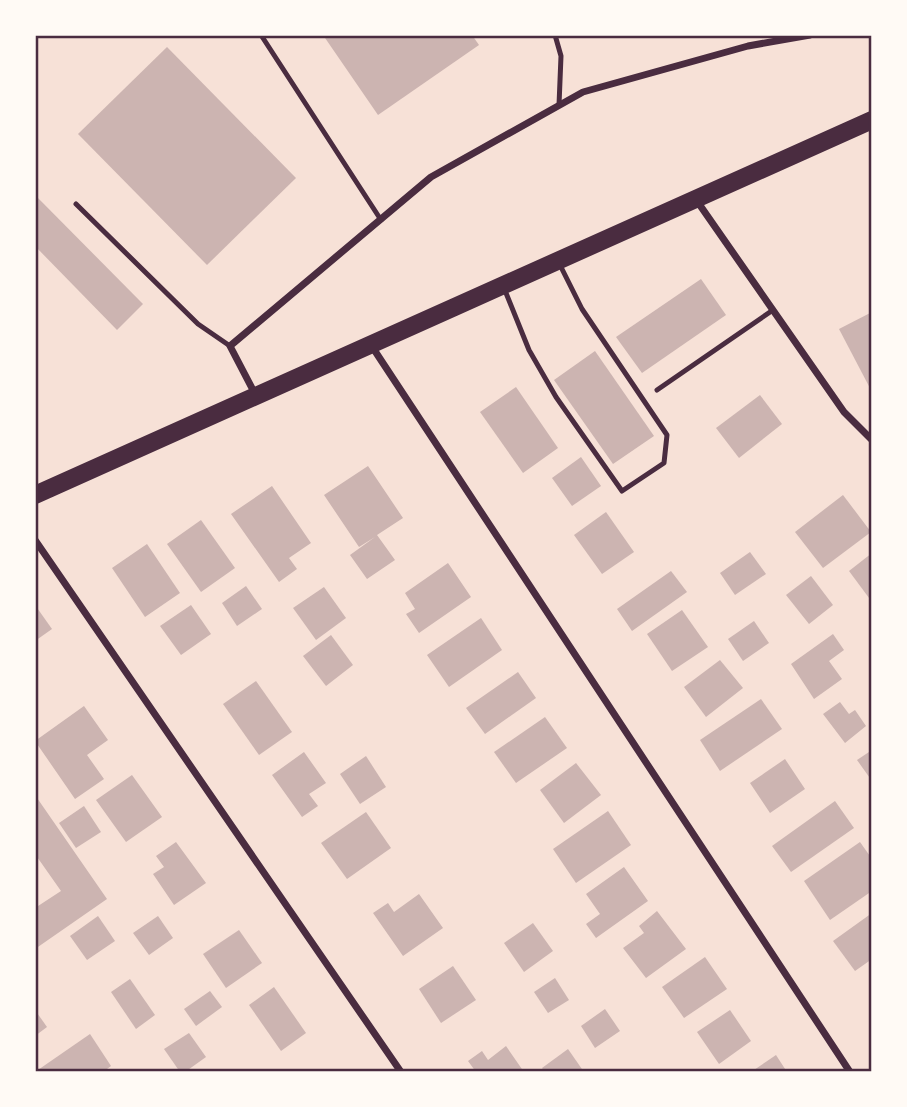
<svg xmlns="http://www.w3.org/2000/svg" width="907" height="1107" viewBox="0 0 907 1107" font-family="'IBM Plex Sans',sans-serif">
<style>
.building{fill:#ccb4b1}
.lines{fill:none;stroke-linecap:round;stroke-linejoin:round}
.service{stroke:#4a2c40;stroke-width:5}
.minor{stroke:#4a2c40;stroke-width:7}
.primary{stroke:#4a2c40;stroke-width:18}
.neatline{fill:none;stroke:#4a2c40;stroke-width:2.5}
</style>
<rect width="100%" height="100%" fill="#f7e1d7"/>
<g class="building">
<polygon points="323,35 472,35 479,45 378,115"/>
<polygon points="167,47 296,178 207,265 78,134"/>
<polygon points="35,195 143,304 117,330 35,246"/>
<polygon points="701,279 726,315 642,373 616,337"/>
<polygon points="872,312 872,392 839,329"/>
<polygon points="595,351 654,436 613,464 554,380"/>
<polygon points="516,387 558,448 523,473 480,412"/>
<polygon points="760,395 782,424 739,458 716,428"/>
<polygon points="581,457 601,486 572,506 552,478"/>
<polygon points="368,466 403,518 377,535 395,560 367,579 350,555 375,537 359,547 324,495"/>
<polygon points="272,486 311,543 289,558 297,569 279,582 231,514"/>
<polygon points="843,495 871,532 823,568 795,532"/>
<polygon points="606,512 634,552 602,574 574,535"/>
<polygon points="201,520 235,568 201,592 167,544"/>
<polygon points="147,544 180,593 145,617 112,568"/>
<polygon points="750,552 766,574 735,595 720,573"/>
<polygon points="872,553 872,602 849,571"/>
<polygon points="448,563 471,597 419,633 406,614 415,609 405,593"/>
<polygon points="671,571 687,592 632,631 617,609"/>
<polygon points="811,576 833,605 809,624 786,595"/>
<polygon points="246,586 262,609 237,626 222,603"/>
<polygon points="324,587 346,618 316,640 293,608"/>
<polygon points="35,605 52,629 35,641"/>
<polygon points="191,605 211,634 181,655 160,626"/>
<polygon points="682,610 708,647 672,671 647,634"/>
<polygon points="481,618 502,650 449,687 427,655"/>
<polygon points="754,621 769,643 743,661 728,639"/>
<polygon points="833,634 844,650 829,661 842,679 814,699 791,664"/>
<polygon points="331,635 353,665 326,686 303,656"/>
<polygon points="720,660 743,688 706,717 684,687"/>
<polygon points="518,672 536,698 485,734 466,708"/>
<polygon points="256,681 292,732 259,755 223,704"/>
<polygon points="761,699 782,729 720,771 700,740"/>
<polygon points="840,702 849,714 855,710 866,726 845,743 823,714"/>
<polygon points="84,706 108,740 87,755 104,779 75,799 35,741"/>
<polygon points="545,717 567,748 516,783 494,752"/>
<polygon points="872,750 872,781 857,760"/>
<polygon points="304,752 326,783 309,794 318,806 302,817 272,775"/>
<polygon points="366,756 386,787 360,804 340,774"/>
<polygon points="785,759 805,789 770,813 750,783"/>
<polygon points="576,763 601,795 564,823 540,790"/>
<polygon points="132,775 162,817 126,842 96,800"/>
<polygon points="35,795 107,899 35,949 35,908 61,891 35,854"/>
<polygon points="835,801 854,828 791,872 772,846"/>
<polygon points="84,806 101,832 76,848 59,823"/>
<polygon points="608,811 631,845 576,883 553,849"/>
<polygon points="366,812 391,848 347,879 321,843"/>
<polygon points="176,842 206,883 174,905 153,874 164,867 156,856"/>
<polygon points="860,842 872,859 872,891 830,920 804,881"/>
<polygon points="624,867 648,901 596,938 586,924 600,914 586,894"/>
<polygon points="419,894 443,928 403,956 373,913 388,903 394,912"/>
<polygon points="657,911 686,949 646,978 623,948 644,933 639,926"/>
<polygon points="872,913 872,959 855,971 833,941"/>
<polygon points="98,916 115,941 87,960 70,936"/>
<polygon points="158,916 173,938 149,955 133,933"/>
<polygon points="533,923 553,951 524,972 504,943"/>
<polygon points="239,930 262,963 226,988 203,954"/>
<polygon points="705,957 727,989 684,1018 662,987"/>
<polygon points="453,966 476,1000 441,1023 419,989"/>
<polygon points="555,978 569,1000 548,1013 534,992"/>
<polygon points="130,979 155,1015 136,1029 111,992"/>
<polygon points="274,987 306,1033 281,1051 249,1005"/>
<polygon points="210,991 222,1007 196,1026 184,1009"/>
<polygon points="605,1009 620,1031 595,1048 581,1026"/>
<polygon points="35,1010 47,1027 35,1036"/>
<polygon points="730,1010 751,1041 719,1064 697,1032"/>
<polygon points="189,1033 206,1057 185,1072 180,1072 164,1049"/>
<polygon points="90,1034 111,1066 103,1072 35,1072"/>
<polygon points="506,1046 524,1072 476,1072 468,1061 482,1051 488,1060"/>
<polygon points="568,1049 584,1072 545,1072 542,1068"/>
<polygon points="776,1055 787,1072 751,1072"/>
</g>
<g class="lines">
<g class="service">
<polyline points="261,35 381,220"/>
<polyline points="555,35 561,56 559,105"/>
<polyline points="76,204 198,324 230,346"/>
<polyline points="504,288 529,350 556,397 622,491 664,463 667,435 582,309 560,265"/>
<polyline points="657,390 773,310"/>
</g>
<g class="minor">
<polyline points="697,201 844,412 872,440"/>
<polyline points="371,345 850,1072"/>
<polyline points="255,394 230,346 431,177 583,92 748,46 810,35"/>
<polyline points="35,540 401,1072"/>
</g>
<path class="primary" d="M35,495C313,368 594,247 872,120"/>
</g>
<rect width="907" height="1107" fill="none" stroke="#fffaf5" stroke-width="74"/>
<rect x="37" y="37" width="833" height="1033" class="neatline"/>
</svg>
